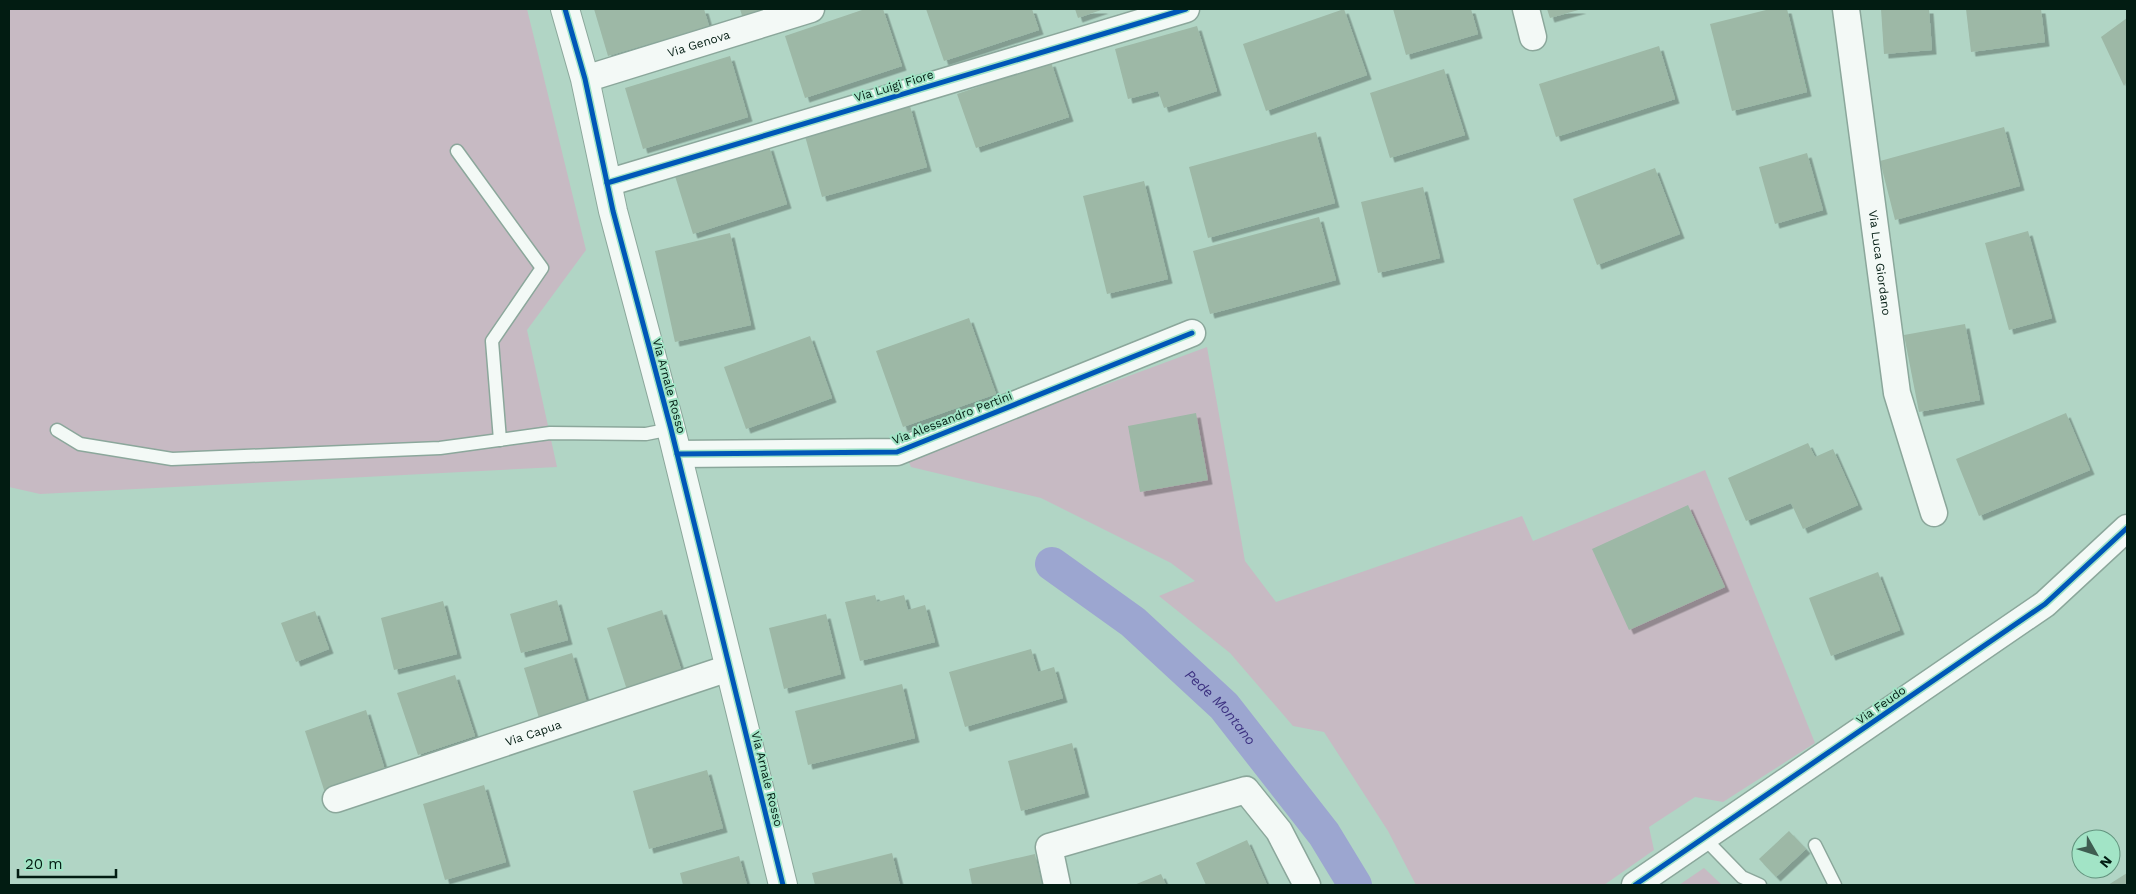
<svg xmlns="http://www.w3.org/2000/svg" width="2136" height="894" viewBox="0 0 2136 894" font-family="'Work Sans',sans-serif">
<style>
.green{fill:#c7bac3}
.lines{fill:none;stroke-linecap:round;stroke-linejoin:round}
.canal{stroke:#9ca6d0;stroke-width:34}
.building{fill:#9db8a6;filter:url(#shadow)}
.service-casing{stroke:#8ba79b;stroke-width:15}
.minor-casing{stroke:#8ba79b;stroke-width:29}
.tertiary-casing{stroke:#8ba79b;stroke-width:30}
.service{stroke:#f3f9f6;stroke-width:12}
.minor{stroke:#f3f9f6;stroke-width:26}
.tertiary{stroke:#f3f9f6;stroke-width:28}
.cycleway-casing{stroke:#a2e4c6;stroke-width:8}
.cycleway{stroke:#0057b8;stroke-width:5}
.labels{text-anchor:middle;dominant-baseline:central;stroke-width:4;stroke-linejoin:round;paint-order:stroke}
.street-label{font-size:12px;fill:#021c12;stroke:#a2e4c6}
.water-label{font-size:14px;font-style:italic;fill:#3d3281;stroke:#a2e4c6}
</style>
<defs>
<filter id="shadow"><feDropShadow dx="4.5" dy="4.5" stdDeviation="0" flood-color="#0004"/></filter>
</defs>
<rect width="100%" height="100%" fill="#b1d5c5"/>
<g class="green">
<polygon points="9,9 527,9 586,250 527,330 557,467 40,494 9,487"/>
<polygon points="1207,347 1245,561 1276,602 1522,516 1533,541 1705,470 1815,743 1723,802 1695,797 1649,827 1654,850 1604,885 1416,885 1388,831 1324,732 1293,726 1230,653 1159,596 1195,581 1171,563 1041,498 911,467 907,458"/>
<polygon points="1704,868 1722,885 1679,885"/>
</g>
<g class="lines">
<path class="canal" id="s1" d="M1052,564L1133,622L1224,706L1324,834L1355,885"/>
</g>
<g class="building">
<polygon points="594,9 704,9 709,26 608,56"/>
<polygon points="740,9 775,9 743,19"/>
<polygon points="865,9 883,9 902,66 805,98 785,36"/>
<polygon points="926,9 1032,9 1039,30 944,61"/>
<polygon points="1075,9 1104,9 1078,18"/>
<polygon points="1344,9 1367,75 1266,111 1243,44"/>
<polygon points="1393,9 1471,9 1478,34 1406,55"/>
<polygon points="1547,9 1582,9 1550,18"/>
<polygon points="1770,9 1787,9 1807,92 1732,111 1710,24"/>
<polygon points="1881,9 1929,9 1932,50 1884,54"/>
<polygon points="1966,9 2041,9 2045,42 1971,52"/>
<polygon points="2127,18 2127,81 2124,86 2101,37"/>
<polygon points="1197,26 1217,91 1164,108 1158,91 1128,99 1115,49"/>
<polygon points="1659,46 1675,99 1556,137 1539,84"/>
<polygon points="730,56 748,117 643,149 625,88"/>
<polygon points="1051,62 1069,117 976,148 957,94"/>
<polygon points="1444,69 1465,135 1390,158 1370,93"/>
<polygon points="910,106 927,167 822,197 805,136"/>
<polygon points="2004,127 2020,186 1895,220 1880,161"/>
<polygon points="1316,132 1335,203 1208,238 1189,167"/>
<polygon points="769,146 787,204 693,234 675,176"/>
<polygon points="1807,153 1823,210 1775,224 1759,167"/>
<polygon points="1655,168 1680,234 1597,265 1573,199"/>
<polygon points="1144,181 1168,279 1107,294 1083,196"/>
<polygon points="1423,187 1440,258 1378,273 1361,202"/>
<polygon points="1319,217 1336,280 1210,314 1193,251"/>
<polygon points="2028,231 2052,318 2009,330 1985,243"/>
<polygon points="730,233 751,325 675,342 655,251"/>
<polygon points="969,318 996,394 903,427 876,351"/>
<polygon points="1965,324 1980,400 1919,412 1904,335"/>
<polygon points="810,336 832,398 746,429 724,367"/>
<polygon points="1196,413 1208,480 1140,492 1128,426"/>
<polygon points="2066,413 2090,470 1979,516 1956,459"/>
<polygon points="1808,443 1815,457 1833,449 1858,505 1803,529 1791,503 1746,521 1728,478"/>
<polygon points="1688,505 1725,587 1629,630 1592,549"/>
<polygon points="1878,572 1900,630 1831,656 1809,598"/>
<polygon points="875,595 877,602 904,595 908,610 925,605 935,642 860,661 845,602"/>
<polygon points="557,600 568,640 521,653 510,614"/>
<polygon points="443,601 457,654 394,670 381,618"/>
<polygon points="662,610 682,672 627,690 607,628"/>
<polygon points="315,611 329,649 296,662 281,623"/>
<polygon points="826,614 841,674 784,689 769,628"/>
<polygon points="1031,649 1038,672 1054,667 1063,698 965,727 949,672"/>
<polygon points="572,653 587,703 539,718 524,668"/>
<polygon points="455,675 475,736 418,755 397,693"/>
<polygon points="902,684 915,738 808,765 795,711"/>
<polygon points="366,710 386,773 325,793 305,731"/>
<polygon points="1072,743 1085,793 1021,811 1008,761"/>
<polygon points="707,770 723,828 649,849 633,791"/>
<polygon points="484,785 506,862 445,880 423,804"/>
<polygon points="1789,831 1806,849 1776,877 1759,859"/>
<polygon points="1247,840 1267,885 1206,885 1196,863"/>
<polygon points="892,853 900,885 815,885 812,873"/>
<polygon points="1035,854 1042,885 972,885 969,869"/>
<polygon points="739,856 747,885 683,885 680,873"/>
<polygon points="2127,873 2127,885 2108,885"/>
<polygon points="1161,874 1166,885 1134,885"/>
</g>
<g class="lines">
<g class="service-casing">
<g id="service">
<polyline points="457,151 542,268 492,341 500,440"/>
<polyline points="57,430 80,444 172,459 440,448 550,433 646,434 671,429"/>
<polyline points="1704,838 1742,877 1760,885"/>
<polyline points="1815,845 1835,885"/>
</g>
</g>
<g class="minor-casing">
<g id="minor">
<polyline points="1526,9 1533,37"/>
<path id="s2" d="M1846,9L1897,393L1934,513"/>
<path id="s3" d="M585,79L811,9"/>
<polyline points="607,183 1186,9"/>
<polyline points="677,454 897,452 1192,333"/>
<path id="s4" d="M336,799L729,668"/>
<polyline points="1057,885 1049,847 1246,790 1279,831 1307,885"/>
<polyline points="1635,885 2045,604 2127,528"/>
</g>
</g>
<g class="tertiary-casing">
<polyline id="tertiary" points="565,9 585,79 613,211 671,429 783,885"/>
</g>
<use href="#service" class="service"/>
<use href="#minor" class="minor"/>
<use href="#tertiary" class="tertiary"/>
<g class="cycleway-casing">
<g id="cycleway">
<polyline points="565,9 585,79 613,211 671,429 783,885"/>
<polyline points="607,183 1186,9"/>
<polyline points="677,454 897,452 1192,333"/>
<polyline points="1635,885 2045,604 2127,528"/>
</g>
</g>
<use href="#cycleway" class="cycleway"/>
</g>
<g class="labels">
<g class="street-label">
<text stroke="none"><textPath href="#s3" startOffset="119">Via Genova</textPath></text>
<text transform="translate(894 86) rotate(-17)">Via Luigi Fiore</text>
<text stroke="none"><textPath href="#s2" startOffset="256">Via Luca Giordano</textPath></text>
<text transform="translate(669 386) rotate(75)">Via Arnale Rosso</text>
<text transform="translate(952 418) rotate(-21)">Via Alessandro Pertini</text>
<text transform="translate(1881 705) rotate(-35)">Via Feudo</text>
<text stroke="none"><textPath href="#s4" startOffset="208">Via Capua</textPath></text>
<text transform="translate(767 779) rotate(76)">Via Arnale Rosso</text>
</g>
<g class="water-label">
<text stroke="none"><textPath href="#s1" startOffset="222">Pede Montano</textPath></text>
</g>
</g>
<rect width="2136" height="894" fill="none" stroke="#021c12" stroke-width="20"/>
<g transform="translate(2096 854) rotate(129)"><circle r="24" fill="#a2e4c6" stroke="#62947e"/>
<path d="M0-4L9 19L0 12L-9 19Z" fill="#3f5d51"/>
<text y="-8" font-size="14" font-weight="bold" text-anchor="middle" fill="#021c12">N</text>
</g>
<path d="M18 869v8h98v-8" fill="none" stroke="#021c12" stroke-width="2.5"/>
<text x="25" y="869" font-size="15" fill="#021c12" stroke="#a2e4c6" stroke-width="4" paint-order="stroke">20 m</text>
</svg>
